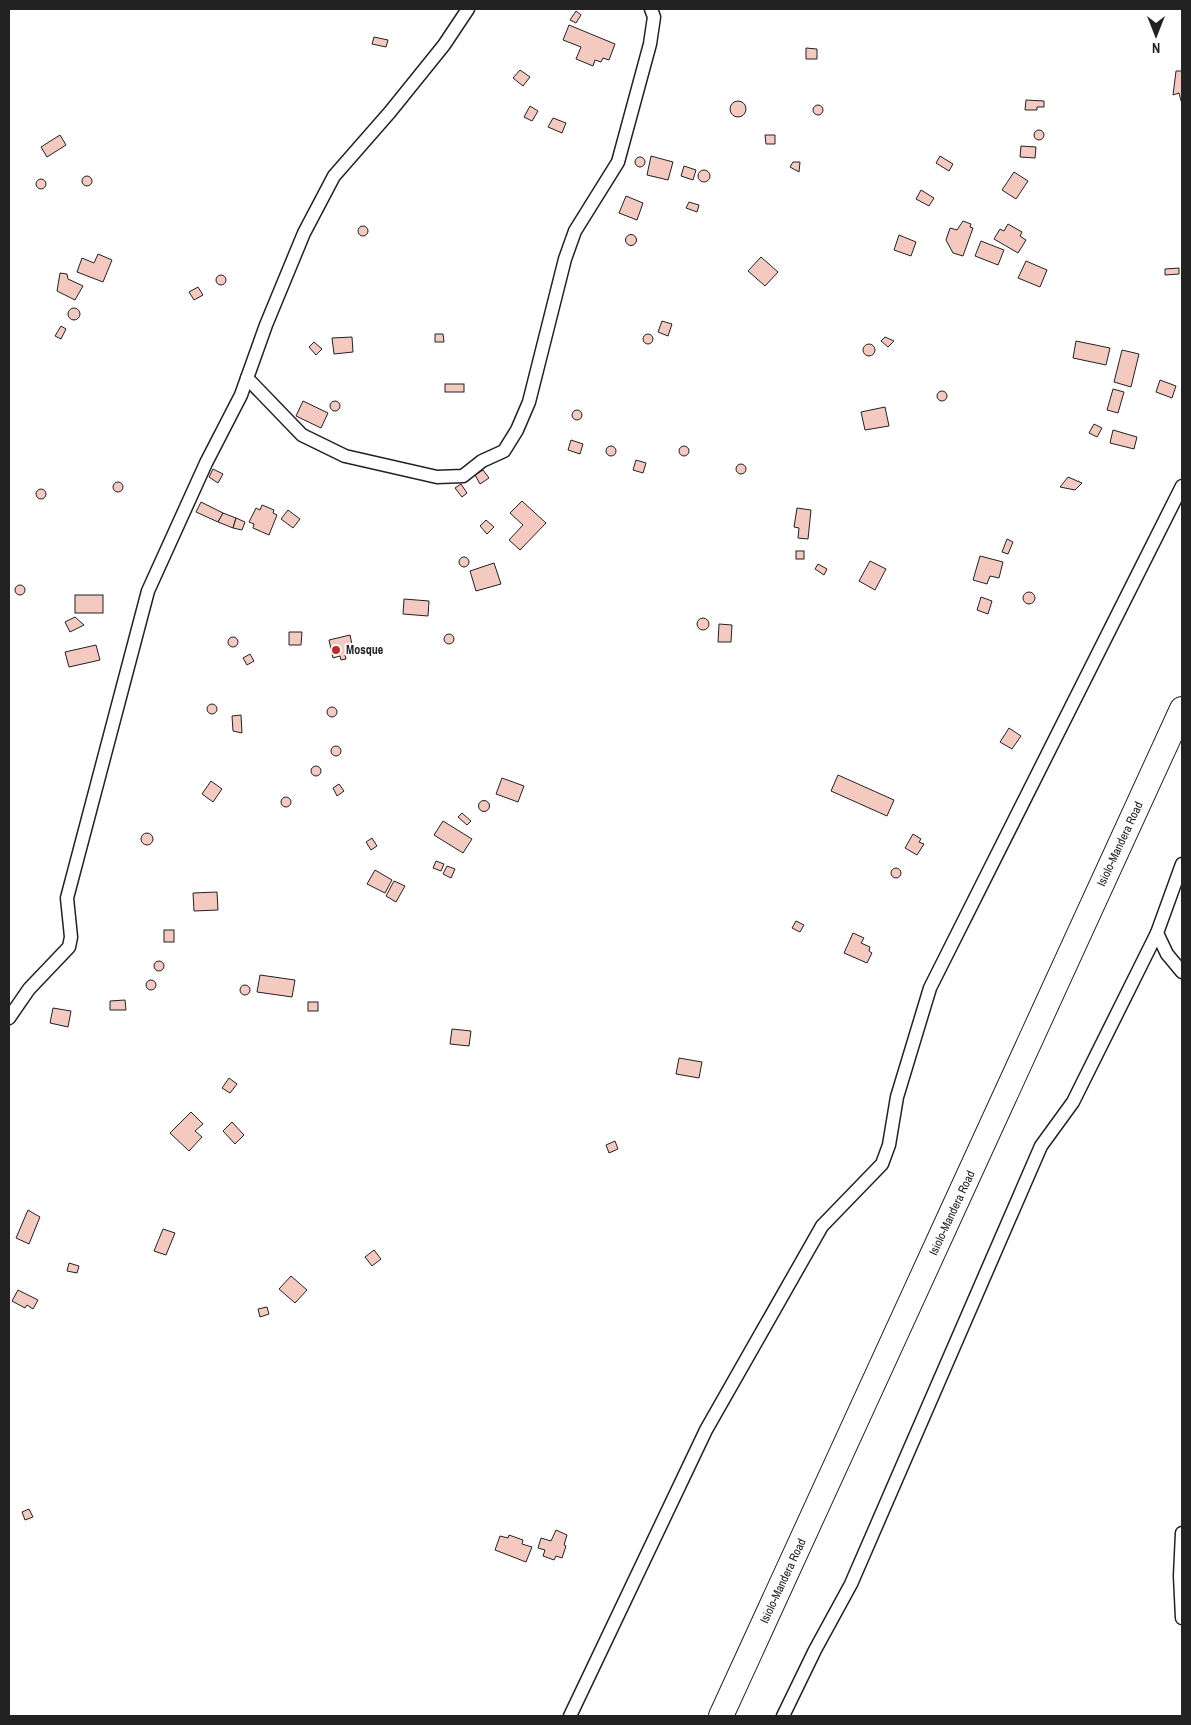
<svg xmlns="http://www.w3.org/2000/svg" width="1191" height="1725" viewBox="0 0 1191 1725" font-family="'Archivo Narrow',sans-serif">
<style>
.building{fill:#f3c9c0;stroke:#222}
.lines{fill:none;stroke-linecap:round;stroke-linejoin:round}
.street-casing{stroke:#222;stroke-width:15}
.highway-casing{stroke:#222;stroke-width:26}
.street{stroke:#fff;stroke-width:12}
.highway{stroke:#fff;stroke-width:24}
.poi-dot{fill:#c62828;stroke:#fff;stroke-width:2}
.labels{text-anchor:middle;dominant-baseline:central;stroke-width:4;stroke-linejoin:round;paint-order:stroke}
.poi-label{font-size:12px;font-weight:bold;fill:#222;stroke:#fff;text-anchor:start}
.street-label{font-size:12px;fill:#222;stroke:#fff}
</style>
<rect width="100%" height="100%" fill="#fff"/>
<g class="building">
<polygon points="576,11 581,15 576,23 570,20"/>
<polygon points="569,25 615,44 609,60 603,58 601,62 595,60 593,66 576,59 581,47 563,40"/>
<polygon points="374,37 388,40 386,47 372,44"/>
<polygon points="806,48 817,49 817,59 806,59"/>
<polygon points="520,70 530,77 523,86 513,78"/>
<polygon points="1176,71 1182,71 1182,100 1181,101 1179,93 1173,95"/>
<polygon points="1026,100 1044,101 1044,107 1037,107 1037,110 1025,110"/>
<circle cx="738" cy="109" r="8"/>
<circle cx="818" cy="110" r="5"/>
<polygon points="530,106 538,111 532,121 524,117"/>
<polygon points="553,118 566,123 562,133 548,127"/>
<circle cx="1039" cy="135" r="5"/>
<polygon points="60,135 66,145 47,157 41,147"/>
<polygon points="765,135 775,135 775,144 766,144"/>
<polygon points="1021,146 1036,147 1035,158 1020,157"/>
<polygon points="651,156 673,162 668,180 647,175"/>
<polygon points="940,156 953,164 949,171 936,163"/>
<circle cx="640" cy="162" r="5"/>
<polygon points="793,162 800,162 799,172 790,167"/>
<polygon points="684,166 696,170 693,180 681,176"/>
<circle cx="704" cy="176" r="6"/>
<polygon points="1014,172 1028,181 1016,199 1002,190"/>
<circle cx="87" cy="181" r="5"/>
<circle cx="41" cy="184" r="5"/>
<polygon points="921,190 934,198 929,206 916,199"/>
<polygon points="626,196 643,203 637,220 619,213"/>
<polygon points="689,202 699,205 697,212 686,208"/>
<polygon points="963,221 971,224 970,227 973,228 963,256 953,253 946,240 950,228 957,230"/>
<polygon points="1008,224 1022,232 1020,236 1026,240 1018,253 994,239 1000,229 1004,231"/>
<circle cx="363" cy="231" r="5"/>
<circle cx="631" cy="240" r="5.5"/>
<polygon points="899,235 916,242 911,256 894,250"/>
<polygon points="981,241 1004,250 998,265 975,256"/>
<polygon points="98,254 112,260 103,282 77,272 82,258 94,263"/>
<polygon points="761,257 778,272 765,286 748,271"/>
<polygon points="1026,261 1047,270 1040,287 1018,278"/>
<polygon points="1179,268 1179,274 1165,275 1165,269"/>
<polygon points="60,273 67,274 68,279 83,286 75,300 57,291"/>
<circle cx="221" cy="280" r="5"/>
<polygon points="198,287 203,295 194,300 189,292"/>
<circle cx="74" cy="314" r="6"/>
<polygon points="662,321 672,324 668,336 658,332"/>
<polygon points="61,326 66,329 61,339 55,336"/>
<polygon points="435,334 443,334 444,342 435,342"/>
<circle cx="648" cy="339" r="5"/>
<polygon points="352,337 353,352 334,354 332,338"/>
<polygon points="885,337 894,341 888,347 881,341"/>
<polygon points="1076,341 1110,348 1106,365 1073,358"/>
<polygon points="314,342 322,349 316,355 309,347"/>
<circle cx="869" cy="350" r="6"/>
<polygon points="1122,350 1139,354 1131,387 1114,382"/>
<polygon points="1160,380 1176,386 1172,398 1156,392"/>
<rect x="445" y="384" width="19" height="8"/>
<polygon points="1113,389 1124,392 1118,413 1107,410"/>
<circle cx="942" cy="396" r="5"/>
<polygon points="303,401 328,413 321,428 296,416"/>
<circle cx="335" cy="406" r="5"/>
<polygon points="885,407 889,426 865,430 861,412"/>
<circle cx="577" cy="415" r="5"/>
<polygon points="1094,424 1102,428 1097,437 1089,433"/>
<polygon points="1113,430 1137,437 1134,449 1110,443"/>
<polygon points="571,440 583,444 580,454 568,450"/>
<circle cx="611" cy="451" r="5"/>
<circle cx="684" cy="451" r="5"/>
<polygon points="636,460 646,463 643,473 633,470"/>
<circle cx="741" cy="469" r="5"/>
<polygon points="213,469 223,474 218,483 209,477"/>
<polygon points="483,470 489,478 480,484 475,475"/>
<polygon points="1068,477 1082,483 1075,490 1060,487"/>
<circle cx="118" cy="487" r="5"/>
<polygon points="461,484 467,493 462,497 455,488"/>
<circle cx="41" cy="494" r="5"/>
<polygon points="522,501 546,523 520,550 509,540 523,525 510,513"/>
<polygon points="201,502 223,513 218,522 196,512"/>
<polygon points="262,505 274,510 273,513 277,515 269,535 253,528 254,524 249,522 256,508 260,510"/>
<polygon points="797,508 811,510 808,539 798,538 799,528 794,527"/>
<polygon points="288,510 300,519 293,528 281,519"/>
<polygon points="223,513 236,518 233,528 218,522"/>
<polygon points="236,518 245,522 242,530 233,528"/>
<polygon points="486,520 494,527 487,534 480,526"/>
<polygon points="1007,539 1013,542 1008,554 1002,552"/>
<rect x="796" y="551" width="8" height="8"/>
<polygon points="980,556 1003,562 999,578 990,576 987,584 973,580"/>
<circle cx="464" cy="562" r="5"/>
<polygon points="870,561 886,569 875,590 859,581"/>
<polygon points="494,563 501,584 476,591 470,571"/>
<polygon points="818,564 827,569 824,575 815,569"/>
<circle cx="20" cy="590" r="5"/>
<circle cx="1029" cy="598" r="6"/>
<rect x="75" y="595" width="28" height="18"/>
<polygon points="981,597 992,601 988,614 977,610"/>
<polygon points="404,599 429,601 428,616 403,614"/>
<polygon points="75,617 84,625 70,632 65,622"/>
<circle cx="703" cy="624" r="6"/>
<polygon points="719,624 732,625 731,642 718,642"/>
<polygon points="289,632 302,632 301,645 289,645"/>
<circle cx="449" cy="639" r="5"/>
<polygon points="350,635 354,654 345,655 346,659 341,660 340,656 333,658 329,640"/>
<circle cx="233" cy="642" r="5"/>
<polygon points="96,645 100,660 69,667 65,652"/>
<polygon points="250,654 254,661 247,665 243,658"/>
<circle cx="212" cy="709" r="5"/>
<circle cx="332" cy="712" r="5"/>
<polygon points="241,715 242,733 233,731 232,716"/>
<polygon points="1009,728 1021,736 1012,749 1000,742"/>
<circle cx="336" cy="751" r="5"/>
<circle cx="316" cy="771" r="5"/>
<polygon points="838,775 894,800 887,816 831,791"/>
<polygon points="502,778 524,786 518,802 496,794"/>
<polygon points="211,781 222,789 213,802 202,794"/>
<polygon points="339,784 344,791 337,796 333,788"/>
<circle cx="286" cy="802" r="5"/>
<circle cx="484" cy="806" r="5.5"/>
<polygon points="462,813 471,821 467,825 458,817"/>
<polygon points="443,821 472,839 463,853 434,835"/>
<circle cx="147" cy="839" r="6"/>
<polygon points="913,834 921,839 919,842 924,844 917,855 905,848"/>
<polygon points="372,838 377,846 371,850 366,842"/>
<polygon points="436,861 444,864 441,871 433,868"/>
<polygon points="447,866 455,869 451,878 443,874"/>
<circle cx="896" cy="873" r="5"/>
<polygon points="375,870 392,880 385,893 367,884"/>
<polygon points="394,881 405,886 396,902 386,896"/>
<polygon points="217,892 218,910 194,911 193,893"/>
<polygon points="796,921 804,925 800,932 792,928"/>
<rect x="164" y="930" width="10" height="12"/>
<polygon points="853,933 864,938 861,943 870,947 869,951 872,953 867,963 844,953"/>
<circle cx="159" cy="966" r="5"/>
<polygon points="260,975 295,980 292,997 257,992"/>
<circle cx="151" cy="985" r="5"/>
<circle cx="245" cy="990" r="5"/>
<polygon points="125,1000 126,1010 110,1010 110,1001"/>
<rect x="308" y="1002" width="10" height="9"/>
<polygon points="53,1008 71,1011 68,1027 50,1023"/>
<polygon points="452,1029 471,1031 469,1046 450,1044"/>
<polygon points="679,1058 702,1062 699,1078 676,1074"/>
<polygon points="229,1078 237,1084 230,1093 222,1088"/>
<polygon points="191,1112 203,1124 195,1131 202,1137 189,1151 170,1133"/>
<polygon points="232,1122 244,1135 235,1144 223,1131"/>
<polygon points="615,1141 618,1149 609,1153 606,1145"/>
<polygon points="28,1210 40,1217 29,1244 16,1238"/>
<polygon points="163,1229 175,1233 166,1255 154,1251"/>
<polygon points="374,1250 381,1259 372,1266 365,1257"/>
<polygon points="69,1263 79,1266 77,1273 67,1271"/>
<polygon points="291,1276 307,1290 295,1303 279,1289"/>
<polygon points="18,1290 38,1300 33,1309 27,1305 25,1308 12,1301"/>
<polygon points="267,1307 269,1314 260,1317 258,1309"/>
<polygon points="29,1509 33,1517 25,1520 22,1512"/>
<polygon points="556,1530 567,1535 564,1545 566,1546 562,1558 556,1556 554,1560 543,1556 545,1550 538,1548 541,1538 551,1541"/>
<polygon points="509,1535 523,1540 522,1544 532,1547 526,1562 495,1550 500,1536 508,1538"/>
</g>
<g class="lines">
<g class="street-casing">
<g id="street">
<polyline points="247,378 302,435 345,456 437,477 463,476 482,461 504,451 517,430 529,402 565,259 575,231 618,162 650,44 654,17 651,9"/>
<polyline points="1157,933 1167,954 1182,972"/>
<polyline points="9,1018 29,989 69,947 71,937 67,898 148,591 206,463 241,395 266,325 304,233 334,176 390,112 444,45 468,9"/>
<polyline points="1182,1533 1180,1576 1182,1618"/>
<polyline points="570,1716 706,1430 822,1226 882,1164 889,1145 897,1097 930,988 1182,486"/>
<polyline points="783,1716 815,1650 851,1584 1041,1146 1073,1102 1157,933 1182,864"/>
</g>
</g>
<g class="highway-casing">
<polyline id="highway" points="721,1716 1182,709"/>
</g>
<use href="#street" class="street"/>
<use href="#highway" class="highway"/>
</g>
<circle class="poi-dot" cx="336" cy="650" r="5"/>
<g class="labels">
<g class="poi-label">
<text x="346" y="650">Mosque</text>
</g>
<g class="street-label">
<text transform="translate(1120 844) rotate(-65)">Isiolo-Mandera Road</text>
<text transform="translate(952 1213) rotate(-65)">Isiolo-Mandera Road</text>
<text transform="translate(783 1581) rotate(-65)">Isiolo-Mandera Road</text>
</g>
</g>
<rect width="1191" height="1725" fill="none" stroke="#222222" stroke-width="20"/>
<g transform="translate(1156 35) rotate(180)" stroke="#ffffff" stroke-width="4" paint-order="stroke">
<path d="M0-4L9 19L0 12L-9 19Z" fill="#222222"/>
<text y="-8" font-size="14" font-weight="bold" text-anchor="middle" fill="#222222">N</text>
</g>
</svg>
